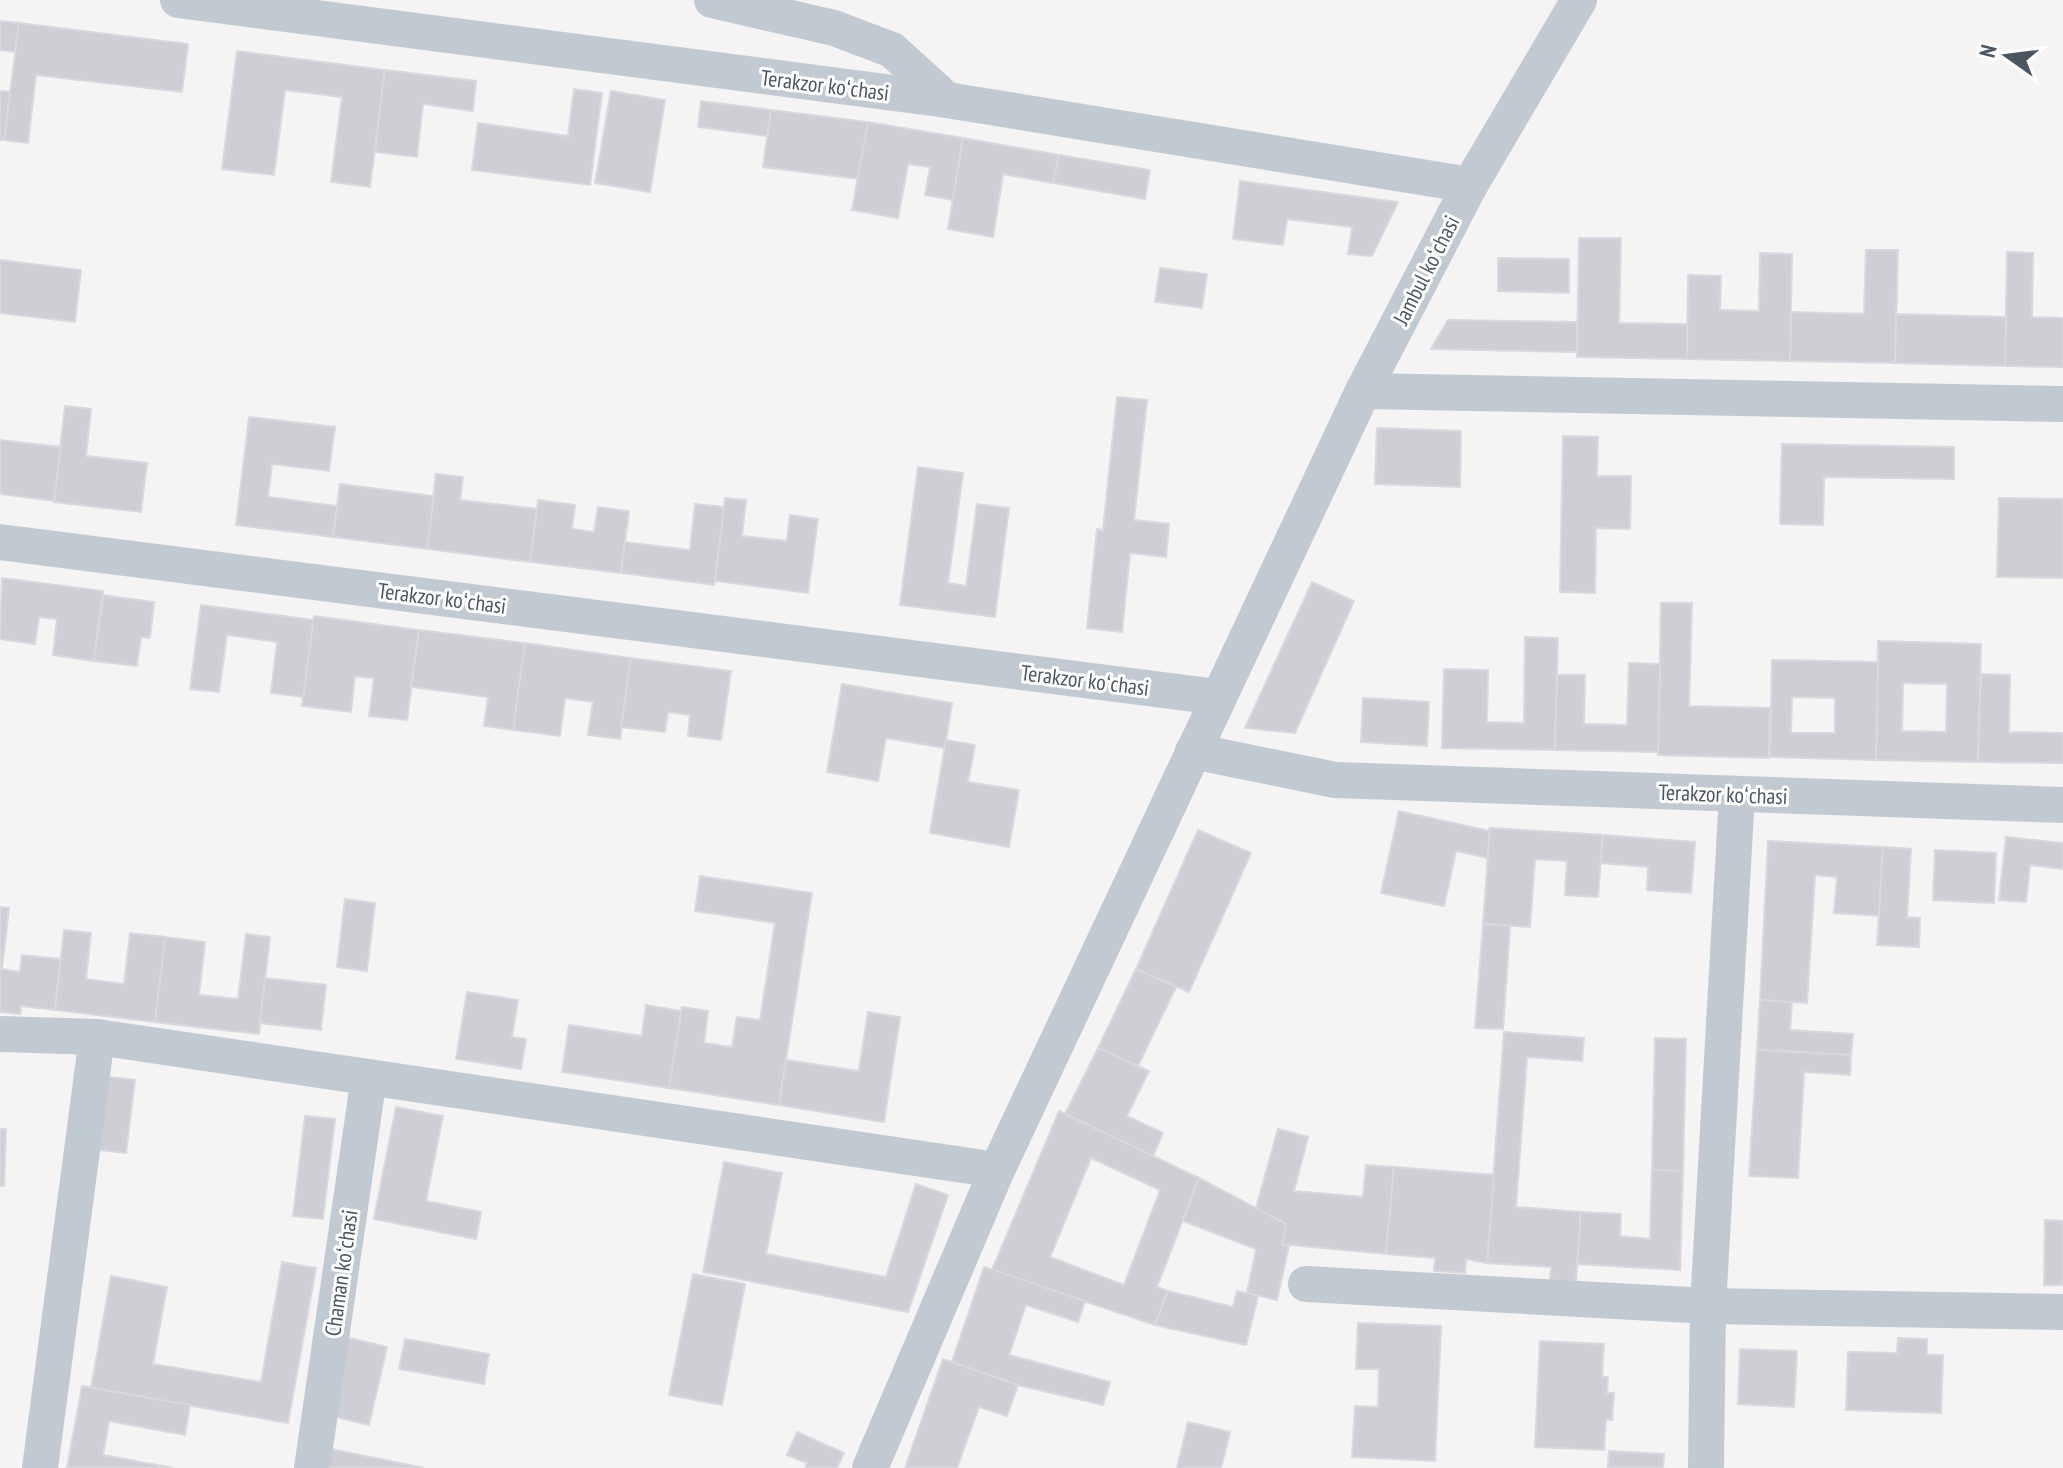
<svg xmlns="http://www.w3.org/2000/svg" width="2063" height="1468" viewBox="0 0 2063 1468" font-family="'PT Sans Narrow',sans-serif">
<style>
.building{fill:#cdcfd5;stroke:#d7d9de;stroke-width:2;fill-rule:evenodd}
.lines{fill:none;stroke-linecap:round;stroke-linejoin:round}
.minor{stroke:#c1cad2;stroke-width:36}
.labels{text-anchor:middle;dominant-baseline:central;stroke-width:6;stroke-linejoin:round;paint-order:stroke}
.street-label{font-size:22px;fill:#4a5661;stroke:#fff}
</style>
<rect width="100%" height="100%" fill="#f5f3f3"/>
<g class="building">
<polygon points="0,21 19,23 15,52 0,50"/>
<polygon points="19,23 188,44 182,92 36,75 28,143 4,140"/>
<polygon points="237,51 385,70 370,187 331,182 342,97 285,90 274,175 222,169"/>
<polygon points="385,70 476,81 473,111 423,104 417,157 375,152"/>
<polygon points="574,89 602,93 590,185 472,170 478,123 568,136"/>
<polygon points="0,91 10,92 4,140 0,140"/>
<polygon points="611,91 665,100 650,192 595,183"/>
<polygon points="701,101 771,110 767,136 698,127"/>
<polygon points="771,110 868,122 858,179 763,167"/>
<polygon points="868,122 963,138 953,200 925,195 930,167 908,164 898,218 852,210"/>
<polygon points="963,138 1059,155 1053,183 1003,174 993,237 948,229"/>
<polygon points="1059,155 1150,170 1145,199 1053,183"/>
<polygon points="1240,181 1398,202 1372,256 1348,254 1352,227 1287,219 1283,245 1233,239"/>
<polygon points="1579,238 1621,238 1619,323 1687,324 1687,359 1577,357"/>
<polygon points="1866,250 1898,250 1895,363 1790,361 1791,312 1864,314"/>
<polygon points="2007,252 2033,253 2032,317 2063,318 2063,367 2005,366"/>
<polygon points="1760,253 1792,254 1790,361 1687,359 1688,275 1721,276 1720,310 1759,311"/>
<polygon points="1498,258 1569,259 1569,293 1498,291"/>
<polygon points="0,260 81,270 75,322 0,313"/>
<polygon points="1160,268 1207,274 1202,308 1155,302"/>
<polygon points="1896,314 2006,317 2005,366 1895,363"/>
<polygon points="1448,320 1577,322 1577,352 1431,349"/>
<polygon points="1117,397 1147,400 1134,520 1169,524 1166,557 1130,553 1122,632 1087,628 1097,529 1103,530"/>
<polygon points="65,406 91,409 86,456 147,463 141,512 54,502"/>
<polygon points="249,417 335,427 329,471 272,464 268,497 337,506 333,537 236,525"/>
<polygon points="1377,428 1461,431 1460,487 1375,484"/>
<polygon points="1563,436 1598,437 1597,476 1631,476 1630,529 1596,528 1595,593 1560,592"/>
<polygon points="0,440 61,447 54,501 0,494"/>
<polygon points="1782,444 1954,447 1954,479 1824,477 1823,525 1780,524"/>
<polygon points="918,467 963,473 948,583 966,586 977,504 1009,508 995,617 900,605"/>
<polygon points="436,474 463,477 460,500 537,509 530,562 427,549"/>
<polygon points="340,484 434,496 427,549 333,537"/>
<polygon points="725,498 746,500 742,536 787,541 790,515 818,519 808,593 715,581"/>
<polygon points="1999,498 2063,499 2063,578 1997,577"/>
<polygon points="538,500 575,505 572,529 594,532 598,507 629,511 621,573 530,562"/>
<polygon points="695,504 724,507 714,585 621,573 625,542 690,550"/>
<polygon points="2,578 103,591 94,661 53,655 57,619 39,617 35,644 0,639"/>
<polygon points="1312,582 1354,601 1295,733 1245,728"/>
<polygon points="103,595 154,602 150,638 141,637 137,666 94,661"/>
<polygon points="1661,603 1692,603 1689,706 1770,708 1769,758 1658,755"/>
<polygon points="201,605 314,620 304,697 271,693 277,642 227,635 219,692 190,689"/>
<polygon points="314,616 419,630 407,720 369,716 374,678 355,676 351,712 302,706"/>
<polygon points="419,630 525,643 513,730 484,726 488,697 411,687"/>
<polygon points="1525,637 1558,638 1555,750 1442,748 1444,669 1488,670 1487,722 1524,723"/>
<path d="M1878,641L1981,644L1978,762L1876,760ZM1903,683L1947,684L1946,732L1902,731Z"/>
<polygon points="525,643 631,658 620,739 588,735 593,702 565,698 560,736 513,730"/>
<polygon points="631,658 731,671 721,740 688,736 690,715 668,712 665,732 621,727"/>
<path d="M1772,660L1878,662L1876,760L1770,757ZM1792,697L1835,698V733H1791Z"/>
<polygon points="1629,663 1660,664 1658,752 1555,750 1557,675 1585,675 1584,724 1627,725"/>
<polygon points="1981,674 2010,675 2009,732 2063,733 2063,763 1978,762"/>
<polygon points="842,684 952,703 945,748 886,738 878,781 827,772"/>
<polygon points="1363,698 1429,702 1427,746 1361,742"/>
<polygon points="946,740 975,745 968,782 1019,790 1009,847 930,833"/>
<polygon points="1399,811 1490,831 1488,858 1456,851 1444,906 1381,893"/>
<polygon points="1490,828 1603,835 1598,897 1565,895 1567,861 1535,859 1530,927 1483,924"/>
<polygon points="1198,830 1251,853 1189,992 1136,969"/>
<polygon points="1603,835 1695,842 1691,893 1647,890 1648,867 1601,863"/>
<polygon points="2006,837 2063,843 2063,869 2030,865 2026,902 1999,900"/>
<polygon points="1768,841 1883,847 1879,916 1834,913 1837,877 1815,875 1807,1003 1760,1000"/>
<polygon points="1883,847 1911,849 1907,917 1920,918 1919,947 1877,945"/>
<polygon points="1935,850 1996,853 1994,903 1933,900"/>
<polygon points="700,876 812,893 779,1105 669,1088 682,1007 708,1011 704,1043 732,1047 737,1017 760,1020 775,923 695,911"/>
<polygon points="345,899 375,903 367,971 337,967"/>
<polygon points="0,907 9,908 2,969 20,972 22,955 61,959 55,1010 21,1006 20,1014 0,1012"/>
<polygon points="1483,924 1510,926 1503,1029 1475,1028"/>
<polygon points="64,930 91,933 86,979 124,984 130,933 165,937 155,1022 55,1010"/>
<polygon points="246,934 270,937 259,1034 155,1022 165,937 205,942 199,995 238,999"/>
<polygon points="1136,969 1176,987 1138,1066 1098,1048"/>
<polygon points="265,978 326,985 321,1030 260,1023"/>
<polygon points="467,992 518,1000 512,1037 526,1039 521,1069 456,1059"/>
<polygon points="1760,1000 1792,1002 1790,1030 1853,1034 1851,1055 1757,1050"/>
<polygon points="646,1005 681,1011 669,1088 562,1072 569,1025 642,1036"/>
<polygon points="868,1012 900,1017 884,1122 779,1105 786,1060 859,1071"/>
<polygon points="1504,1032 1584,1038 1582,1061 1527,1057 1516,1207 1581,1212 1576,1282 1550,1280 1551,1267 1487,1263"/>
<polygon points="1655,1038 1686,1039 1683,1171 1652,1170"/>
<polygon points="1098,1048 1149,1071 1127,1116 1163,1133 1153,1156 1065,1114"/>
<polygon points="1757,1050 1851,1055 1850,1075 1804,1072 1798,1178 1749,1176"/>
<polygon points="101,1076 135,1080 126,1153 91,1149"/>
<polygon points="396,1107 443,1116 426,1201 481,1212 476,1239 374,1219"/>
<path d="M1059,1111L1199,1178L1157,1287L1168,1291L1155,1325L992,1270ZM1091,1158L1160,1190L1124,1285L1050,1257Z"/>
<polygon points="305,1116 335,1119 323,1219 293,1216"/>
<polygon points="0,1129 6,1129 4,1186 0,1186"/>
<polygon points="1278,1129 1308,1137 1294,1191 1363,1197 1366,1165 1394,1167 1386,1254 1282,1244 1286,1224 1256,1208"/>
<polygon points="724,1162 782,1173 766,1254 886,1277 916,1184 948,1195 908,1312 703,1272"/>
<polygon points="1394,1167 1494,1175 1487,1263 1466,1259 1465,1273 1434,1271 1435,1258 1386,1254"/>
<polygon points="1652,1170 1683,1171 1680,1270 1577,1264 1581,1212 1621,1214 1620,1236 1650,1239"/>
<polygon points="1199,1178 1286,1224 1282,1244 1289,1246 1277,1300 1247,1293 1256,1249 1183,1221"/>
<polygon points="2045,1220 2063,1221 2063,1285 2044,1285"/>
<polygon points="282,1262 316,1268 288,1423 91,1388 111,1276 167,1287 153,1364 261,1382"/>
<polygon points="984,1267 1085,1301 1078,1322 1026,1305 1009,1355 1110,1382 1103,1405 1018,1385 952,1362"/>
<polygon points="693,1274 745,1284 722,1405 669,1395"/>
<polygon points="1168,1291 1233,1307 1237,1291 1258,1296 1246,1345 1155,1325"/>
<polygon points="1358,1323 1441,1326 1435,1461 1352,1457 1355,1406 1378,1407 1379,1369 1356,1369"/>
<polygon points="346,1337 387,1347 369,1425 327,1415"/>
<polygon points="1898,1338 1927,1339 1927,1355 1943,1355 1941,1413 1846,1410 1848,1352 1897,1353"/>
<polygon points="405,1339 489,1354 484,1384 399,1369"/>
<polygon points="1540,1341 1604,1344 1602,1377 1608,1377 1607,1393 1614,1393 1612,1420 1606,1419 1604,1450 1535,1447"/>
<polygon points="1740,1349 1797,1351 1794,1407 1738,1404"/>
<polygon points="943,1359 1018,1385 1007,1416 979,1407 957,1468 905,1468"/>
<polygon points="82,1386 190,1405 185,1435 109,1421 103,1455 173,1468 67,1468"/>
<polygon points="1188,1422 1230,1432 1221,1468 1177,1468"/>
<polygon points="797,1432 844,1453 837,1468 805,1468 807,1463 787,1455"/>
<polygon points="331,1449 424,1468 327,1468"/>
<polygon points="1609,1451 1664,1454 1663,1468 1608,1468"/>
</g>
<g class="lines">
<g class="minor">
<polyline points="178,0 947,100 1470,185"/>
<polyline points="712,0 834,28 892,50 947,100"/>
<polyline points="1363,391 2063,404"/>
<polyline points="0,542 1218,697"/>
<polyline points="1193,751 1335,780 2063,805"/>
<polyline points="0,1034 97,1037 997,1170"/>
<polyline points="1306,1284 1708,1306 2063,1312"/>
<polyline points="40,1468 97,1037"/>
<polyline points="312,1468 369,1077"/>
<polyline points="870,1468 997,1170 1363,391 1470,185 1579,0"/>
<polyline points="1706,1468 1708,1306 1737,795"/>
</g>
</g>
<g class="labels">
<g class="street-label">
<text transform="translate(825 85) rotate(7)">Terakzor koʻchasi</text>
<text transform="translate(1426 270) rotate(-63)">Jambul koʻchasi</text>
<text transform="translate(442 598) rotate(7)">Terakzor koʻchasi</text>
<text transform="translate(1085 680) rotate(7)">Terakzor koʻchasi</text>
<text transform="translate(1723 794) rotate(2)">Terakzor koʻchasi</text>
<text transform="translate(341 1273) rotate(-82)">Chaman koʻchasi</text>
</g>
</g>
<g transform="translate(2007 56) rotate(284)" stroke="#ffffff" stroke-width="6" paint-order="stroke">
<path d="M0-6L14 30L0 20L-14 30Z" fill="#4a5661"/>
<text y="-12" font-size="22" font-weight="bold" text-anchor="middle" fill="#4a5661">N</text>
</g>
</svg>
